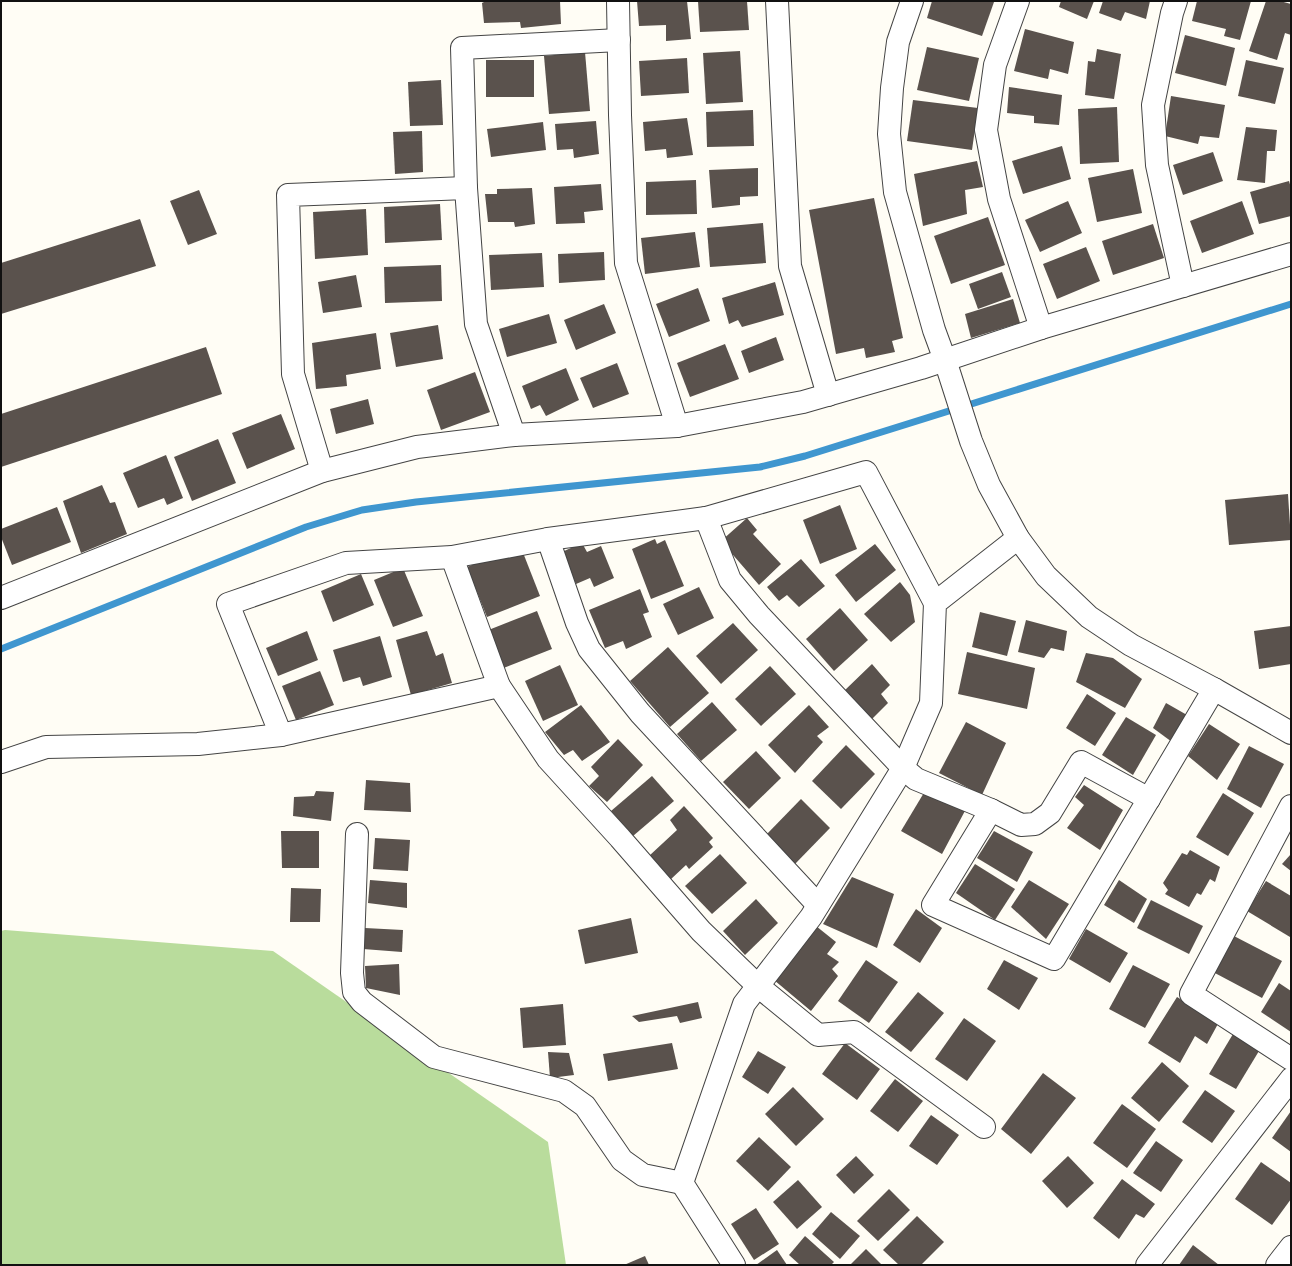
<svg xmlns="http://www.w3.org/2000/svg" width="1292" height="1266" viewBox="0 0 1292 1266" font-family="Literata,serif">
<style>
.forest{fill:#b9dc9c}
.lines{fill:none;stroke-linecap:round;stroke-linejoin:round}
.stream{stroke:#3f96cf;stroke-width:7}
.building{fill:#5a524d}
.minor-casing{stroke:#444;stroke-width:24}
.tertiary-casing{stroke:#444;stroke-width:24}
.minor{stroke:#fff;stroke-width:22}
.tertiary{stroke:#fff;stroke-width:22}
</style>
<rect width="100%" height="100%" fill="#fffdf5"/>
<polygon class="forest" points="5,930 273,951 548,1142 566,1265 1,1265 1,931"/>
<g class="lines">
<polyline class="stream" points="1,649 306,527 362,510 416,502 760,467 805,456 1291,304"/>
</g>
<g class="building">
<polygon points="486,1 560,1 561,24 521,28 520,22 484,23 482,3"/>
<polygon points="637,1 687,1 691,39 666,41 666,25 639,26"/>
<polygon points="698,1 747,1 749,30 700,32"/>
<polygon points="932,1 991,1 994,2 982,36 927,18"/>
<polygon points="1061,1 1094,1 1087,19 1059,7"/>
<polygon points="1103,1 1150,1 1146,19 1125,12 1121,21 1099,13"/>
<polygon points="1197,1 1251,1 1240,40 1224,36 1226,29 1192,21"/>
<polygon points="1266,1 1280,1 1291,4 1291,35 1285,33 1277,60 1249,51"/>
<polygon points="1025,29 1074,42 1068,74 1050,69 1048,79 1014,71"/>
<polygon points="1185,35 1235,48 1226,86 1175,73"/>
<polygon points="927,47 979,58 969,101 917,90"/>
<polygon points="1097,49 1121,54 1114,99 1085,95 1088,61 1095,62"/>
<polygon points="740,51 743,102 706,104 703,53"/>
<polygon points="585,52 590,111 549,114 544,56"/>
<polygon points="687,58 689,93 641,96 639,61"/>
<rect x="486" y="60" width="48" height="37"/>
<polygon points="1246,60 1284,68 1275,104 1238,96"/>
<polygon points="441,80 443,125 410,126 408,82"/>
<polygon points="1009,87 1062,95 1059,125 1034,123 1034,116 1007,113"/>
<polygon points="1171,96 1225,105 1219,138 1200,136 1198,144 1165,136"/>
<polygon points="913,100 978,108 972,150 907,141"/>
<polygon points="1117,107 1119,162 1080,164 1078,109"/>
<polygon points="753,110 754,146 707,147 706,112"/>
<polygon points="687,118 693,155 667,158 666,149 645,151 643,122"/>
<polygon points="596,121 599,154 574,158 573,149 557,150 555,124"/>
<polygon points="543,122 546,150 491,157 487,129"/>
<polygon points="1246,127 1277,130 1275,151 1267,151 1265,183 1237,180"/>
<polygon points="422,131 423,172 395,174 393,132"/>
<polygon points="1062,146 1071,179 1023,194 1012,161"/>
<polygon points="1213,152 1223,181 1183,195 1173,165"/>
<polygon points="977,161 983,187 965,190 967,214 923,226 914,174"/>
<polygon points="758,168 758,196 740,197 740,205 712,208 709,170"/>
<polygon points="1133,169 1142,213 1097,222 1088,178"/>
<polygon points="696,180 697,214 646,215 646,182"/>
<polygon points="1289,181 1291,188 1291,216 1259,224 1250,192"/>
<polygon points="601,184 603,210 584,212 585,223 556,224 554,187"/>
<polygon points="532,188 535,224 515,227 514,222 488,222 485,194 497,194 497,189"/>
<polygon points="199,190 217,234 188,245 170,201"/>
<polygon points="874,198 903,338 892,341 895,352 866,358 864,348 836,354 809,210"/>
<polygon points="1068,201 1082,233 1040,252 1025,220"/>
<polygon points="1242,201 1254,234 1202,253 1190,221"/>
<polygon points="440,204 442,240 385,243 384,207"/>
<polygon points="366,209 368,255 315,259 313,212"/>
<polygon points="988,217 1005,265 951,284 934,236"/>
<polygon points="140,219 156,266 1,314 1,263"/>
<polygon points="763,223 766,263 710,267 707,228"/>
<polygon points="1153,224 1164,258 1113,275 1102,241"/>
<polygon points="695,232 700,267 645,274 641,238"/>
<polygon points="1086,247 1100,281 1057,299 1043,264"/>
<polygon points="604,252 605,280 559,283 558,254"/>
<polygon points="542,253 544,287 491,290 489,255"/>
<polygon points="441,265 442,301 385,303 384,267"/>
<polygon points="1002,272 1011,297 978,309 969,284"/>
<polygon points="356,275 362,307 323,313 318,282"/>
<polygon points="775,282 784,315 742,327 738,320 729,324 722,298"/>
<polygon points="698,288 710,321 669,337 656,304"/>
<polygon points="1013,299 1020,323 971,338 965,314"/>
<polygon points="604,304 616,333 576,350 564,320"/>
<polygon points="549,314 557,343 507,357 499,329"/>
<polygon points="438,325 443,359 396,367 390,333"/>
<polygon points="376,333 381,369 346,375 347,386 316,389 312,343"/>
<polygon points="776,337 784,360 749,373 741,351"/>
<polygon points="725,344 739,379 690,397 677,363"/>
<polygon points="206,347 222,394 1,467 1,414"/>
<polygon points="617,363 629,394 593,408 580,378"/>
<polygon points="566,368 579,400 546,416 540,405 531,409 522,386"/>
<polygon points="475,372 490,412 441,430 427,390"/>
<polygon points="368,399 374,424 336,434 330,409"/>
<polygon points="281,414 295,449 247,469 232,433"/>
<polygon points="218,439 236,483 192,501 174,457"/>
<polygon points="166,455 183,498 167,505 164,498 138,508 123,473"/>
<polygon points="102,485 110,503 115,502 127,534 81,553 63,501"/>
<polygon points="1288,494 1291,540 1229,545 1225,500"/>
<polygon points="840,505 857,549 820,564 803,520"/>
<polygon points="57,507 71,542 12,565 1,537 1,529"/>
<polygon points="747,518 757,530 753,534 781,564 759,585 721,541"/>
<polygon points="655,539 657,544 665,540 684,586 651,599 632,549"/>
<polygon points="582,543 587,552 601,546 614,578 594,587 590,578 576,584 562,552"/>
<polygon points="875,544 896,570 856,602 835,575"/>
<polygon points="520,545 540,596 487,617 467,567"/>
<polygon points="801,559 825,586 799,607 787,595 779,601 767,587"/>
<polygon points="403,568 423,616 393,627 374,580"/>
<polygon points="361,574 374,605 333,622 321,591"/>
<polygon points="900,582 910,595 915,622 891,642 864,614"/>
<polygon points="699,587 714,618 678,635 663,604"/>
<polygon points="640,589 649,612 643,614 652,637 626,649 623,641 605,648 589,610"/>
<polygon points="840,608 868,640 834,671 806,639"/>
<polygon points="537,611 552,649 501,669 486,631"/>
<polygon points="980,612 1016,621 1007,656 972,647"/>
<polygon points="1026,620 1067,631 1064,651 1051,648 1044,658 1018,652"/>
<polygon points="733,623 758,650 721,684 696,656"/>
<polygon points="1291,626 1291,664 1259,669 1254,631"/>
<polygon points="307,631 318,660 278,676 266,648"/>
<polygon points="427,631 436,656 443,653 452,683 411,695 396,640"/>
<polygon points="380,636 392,677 363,686 360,677 343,682 333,650"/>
<polygon points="668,647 709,693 670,727 630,681"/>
<polygon points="967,652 1035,668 1027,709 958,694"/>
<polygon points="1086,653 1113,658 1142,679 1125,708 1076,682"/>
<polygon points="872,664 890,685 881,694 888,703 872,719 844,691"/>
<polygon points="560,665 578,705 543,721 525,681"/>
<polygon points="770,666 796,694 761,726 735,699"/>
<polygon points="320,671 334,705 296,720 282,686"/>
<polygon points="1087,694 1116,713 1095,746 1066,728"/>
<polygon points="712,702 737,730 701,761 677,734"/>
<polygon points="1166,703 1187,715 1172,742 1153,728"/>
<polygon points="581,705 610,742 582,761 573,750 564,755 545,732"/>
<polygon points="809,705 829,727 817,736 823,742 795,773 768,745"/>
<polygon points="1126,717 1156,735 1133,775 1102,755"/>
<polygon points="966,722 1006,743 982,795 939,773"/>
<polygon points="1209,724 1240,744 1217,780 1188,756"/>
<polygon points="618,739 643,765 607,802 589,786 599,776 591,767"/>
<polygon points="846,745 875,774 841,809 812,781"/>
<polygon points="1249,746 1284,764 1261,808 1227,789"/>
<polygon points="756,751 781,778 749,809 723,782"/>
<polygon points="652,776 674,801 633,836 611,811"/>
<polygon points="366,780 410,783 411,812 364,810"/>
<polygon points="1084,785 1123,810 1100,850 1067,828 1084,805 1075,797"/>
<polygon points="316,791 334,792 331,821 293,816 294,797 314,796"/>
<polygon points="925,791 966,809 942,854 901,831"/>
<polygon points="1223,793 1254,813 1228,856 1196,837"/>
<polygon points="801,799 830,828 795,864 766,835"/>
<polygon points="684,806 713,838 709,842 713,847 689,869 686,865 670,880 649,856 677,830 670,820"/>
<polygon points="281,831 319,831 319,868 282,868"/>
<polygon points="994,831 1033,852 1017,882 977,858"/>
<polygon points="375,838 410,840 408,871 373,869"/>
<polygon points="1190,850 1220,867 1215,882 1210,879 1201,895 1197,893 1189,907 1165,894 1168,890 1163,883 1182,853 1187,855"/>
<polygon points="720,854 747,883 712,914 685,886"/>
<polygon points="1291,854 1291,871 1282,864"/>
<polygon points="975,864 1015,889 995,920 956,893"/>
<polygon points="852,877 894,894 877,948 823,924"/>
<polygon points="370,880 407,883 407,908 368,903"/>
<polygon points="1029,880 1069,904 1046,939 1011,907"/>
<polygon points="1119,880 1147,899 1134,923 1104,905"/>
<polygon points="1266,881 1291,896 1290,937 1247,911"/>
<polygon points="291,888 321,889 320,922 290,922"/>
<polygon points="756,899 778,923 745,955 723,931"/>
<polygon points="1151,900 1203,926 1189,954 1137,928"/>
<polygon points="916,909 942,928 920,963 893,945"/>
<polygon points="631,918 638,953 585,964 578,930"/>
<polygon points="816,926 836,942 827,954 839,962 832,969 838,976 811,1011 774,980"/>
<polygon points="365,928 403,930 402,952 363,949"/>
<polygon points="1086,929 1128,953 1110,983 1069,959"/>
<polygon points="1232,935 1282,961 1262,998 1213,972"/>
<polygon points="866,960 898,982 869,1023 838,1001"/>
<polygon points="1004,960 1038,978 1019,1010 987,989"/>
<polygon points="399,964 400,995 366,988 365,966"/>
<polygon points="1133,965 1170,984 1145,1028 1109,1009"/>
<polygon points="1279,983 1291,991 1291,1032 1261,1012"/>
<polygon points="918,992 944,1013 911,1052 885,1032"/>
<polygon points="1177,997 1219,1022 1207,1044 1195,1036 1180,1063 1148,1043"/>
<polygon points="698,1002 702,1018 680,1023 677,1016 639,1022 632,1016"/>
<polygon points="563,1004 566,1045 523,1048 520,1008"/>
<polygon points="964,1018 996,1041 967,1081 935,1059"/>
<polygon points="1236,1029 1262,1046 1236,1089 1209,1074"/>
<polygon points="672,1043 678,1069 608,1081 603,1054"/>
<polygon points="845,1043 880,1069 857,1100 822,1074"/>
<polygon points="758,1051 786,1067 768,1094 742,1077"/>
<polygon points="548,1052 569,1053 574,1075 550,1078"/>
<polygon points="1162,1062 1189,1086 1159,1122 1131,1098"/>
<polygon points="1043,1073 1076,1098 1031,1154 1001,1129"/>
<polygon points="895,1079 923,1101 898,1132 870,1111"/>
<polygon points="793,1087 824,1119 796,1146 765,1114"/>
<polygon points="1205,1090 1235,1111 1212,1143 1182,1122"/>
<polygon points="1122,1104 1156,1129 1127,1168 1093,1143"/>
<polygon points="1291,1111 1291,1152 1272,1138"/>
<polygon points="931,1115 959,1135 937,1165 909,1146"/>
<polygon points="759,1137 791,1167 768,1191 736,1161"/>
<polygon points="1156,1141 1183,1160 1161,1192 1133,1173"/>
<polygon points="856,1156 874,1175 854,1194 836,1175"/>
<polygon points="1068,1156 1094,1183 1067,1208 1042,1181"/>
<polygon points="1261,1162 1291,1183 1291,1199 1272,1225 1235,1199"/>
<polygon points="1122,1179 1155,1204 1144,1218 1136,1214 1119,1239 1093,1218"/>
<polygon points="798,1180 822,1207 797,1229 773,1202"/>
<polygon points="889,1189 910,1210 878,1241 857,1221"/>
<polygon points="756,1208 779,1244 754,1260 731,1224"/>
<polygon points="831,1212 860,1236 840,1259 812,1234"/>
<polygon points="917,1216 944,1242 921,1265 899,1265 883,1250"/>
<polygon points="805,1236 834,1262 831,1265 800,1265 789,1255"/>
<polygon points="1193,1245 1219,1265 1179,1265"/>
<polygon points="866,1249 882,1265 850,1265"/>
<polygon points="777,1250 787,1265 756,1265"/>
<polygon points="645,1256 649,1265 624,1265"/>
</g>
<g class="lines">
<g class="minor-casing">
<g id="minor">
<polyline points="618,1 620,115 626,263 677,426"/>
<polyline points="777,1 790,266 828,395"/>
<polyline points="1018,1 995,65 986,130 999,199 1041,328"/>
<polyline points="1176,1 1172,13 1153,105 1157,165 1183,286"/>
<polyline points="466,188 462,48 619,40"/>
<polyline points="322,471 293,374 288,195 466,188 476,324 514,435"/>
<polyline points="706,518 730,580 759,615 903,768 916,779 991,810 1021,825 1035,824 1050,813 1081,762 1149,799"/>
<polyline points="548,539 577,623 589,649 640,713 818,905"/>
<polyline points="452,557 499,686"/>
<polyline points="1,598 322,471 417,447 514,435 677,426 803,402 921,368 1041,328 1291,254"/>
<polyline points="935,603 866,472 706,518 548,539 452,557 346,563 228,604 281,735 499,686 548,759 620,838 701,931 758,986 818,1035 854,1032 984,1127"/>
<polyline points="1,762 46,747 198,744 281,735"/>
<polyline points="1291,806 1191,994 1291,1059"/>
<polyline points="991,810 933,905 1054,959 1214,689"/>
<polyline points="357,834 352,973 354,992 362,1002 434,1057 564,1091 585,1106 622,1160 643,1175 682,1183"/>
<polyline points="734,1265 682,1183 744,1004 811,917 903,768 931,703 935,603 1018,538"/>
<polyline points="1147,1265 1291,1079"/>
<polyline points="1277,1265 1291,1247"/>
</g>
</g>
<g class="tertiary-casing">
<polyline id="tertiary" points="912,1 898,42 892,88 889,134 895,192 934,330 945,360 971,441 989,485 1018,538 1046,576 1089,617 1131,645 1214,689 1291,733"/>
</g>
<use href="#minor" class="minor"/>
<use href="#tertiary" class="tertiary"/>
</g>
<rect width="1292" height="1266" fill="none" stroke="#111111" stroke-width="4"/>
</svg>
